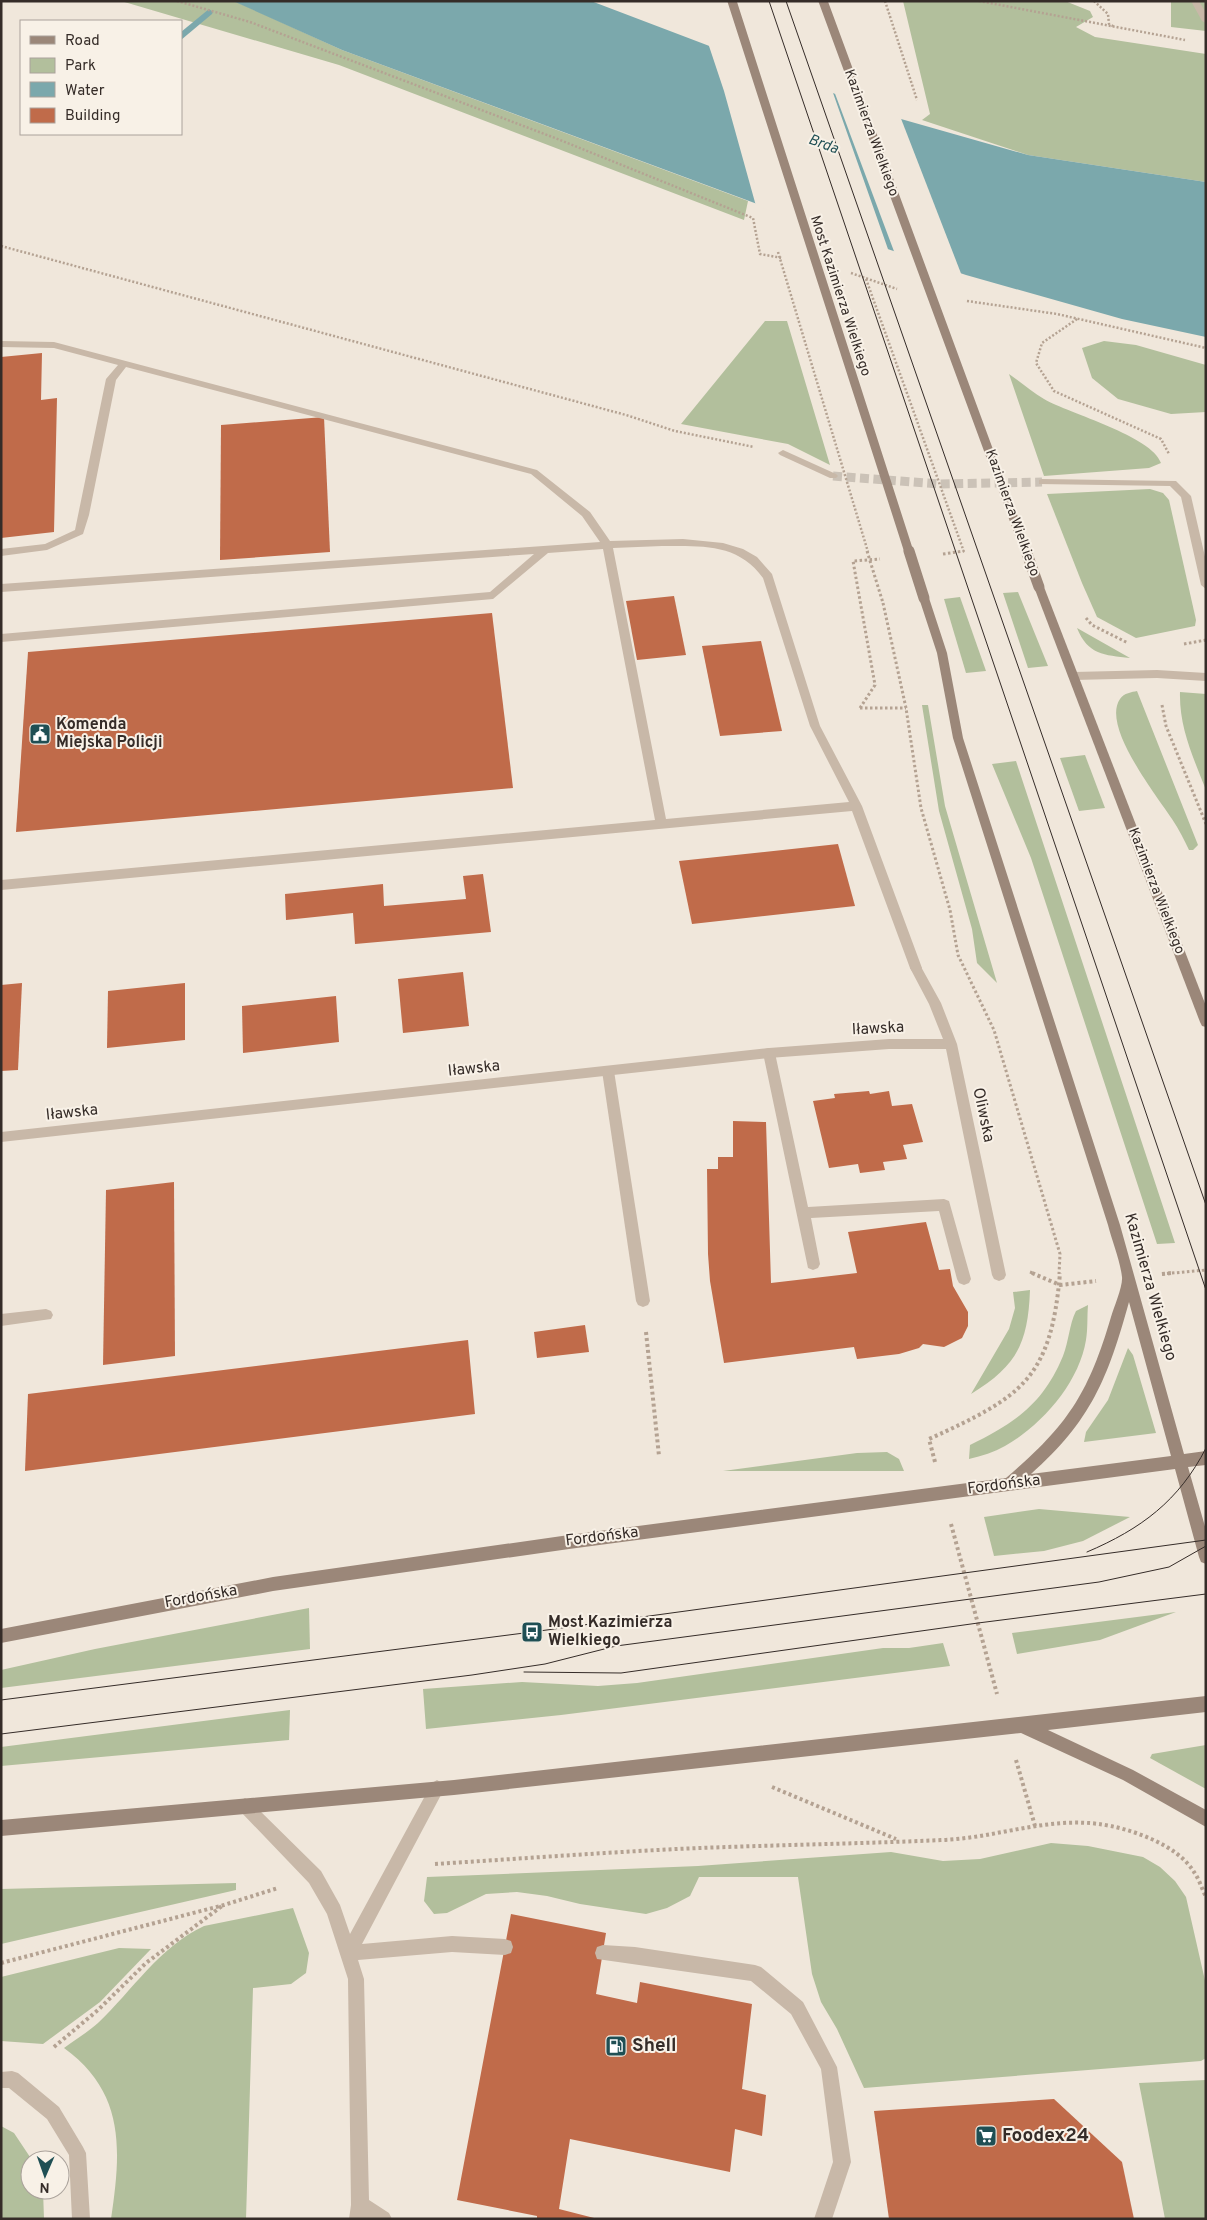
<svg xmlns="http://www.w3.org/2000/svg" width="1207" height="2220" viewBox="0 0 1207 2220" font-family="Overpass,sans-serif">
<style>
.green{fill:#b2bf9c}
.water{fill:#7ba8ac}
.pier{fill:#f0e7db}
.lines{fill:none;stroke-linecap:round;stroke-linejoin:round}
.stream{fill:#7ba8ac;fill-rule:evenodd}
.building{fill:#c06b4a}
.street-tunnel{stroke:#cbc2b7;stroke-width:9;stroke-dasharray:9 4.5;stroke-linecap:butt}
.path-far2{stroke:#b4a292;stroke-width:2.5;stroke-dasharray:2 2;stroke-linecap:butt}
.path-far1{stroke:#b4a292;stroke-width:3;stroke-dasharray:2.5 2.5;stroke-linecap:butt}
.path{stroke:#b4a292;stroke-width:4;stroke-dasharray:3 3;stroke-linecap:butt}
.lane{fill:#c8b8a8;fill-rule:evenodd}
.street{fill:#c8b8a8;fill-rule:evenodd}
.secondary{fill:#9b8779;fill-rule:evenodd}
.tram{stroke:#352c28;stroke-width:1}
.path-bridge-far1{stroke:#b4a292;stroke-width:2.5;stroke-dasharray:2 2;stroke-linecap:butt}
.path-bridge{stroke:#b4a292;stroke-width:3;stroke-dasharray:2.5 2.5;stroke-linecap:butt}
.secondary-bridge-far1{stroke:#9b8779;stroke-width:9}
.secondary-bridge{stroke:#9b8779;stroke-width:11}
.labels{text-anchor:middle;dominant-baseline:central;stroke-width:4;stroke-linejoin:round;paint-order:stroke}
.far-street-label{font-size:14px;fill:#352c28;stroke:#f8f1e7}
.far-water-label{font-size:15px;font-style:italic;fill:#1f4f54;stroke:#f8f1e7}
.poi-label{font-size:16px;font-weight:bold;fill:#352c28;stroke:#f8f1e7;text-anchor:start}
.street-label{font-size:16px;fill:#352c28;stroke:#f8f1e7}
.near-poi-label{font-size:19px;font-weight:bold;fill:#352c28;stroke:#f8f1e7;text-anchor:start}
</style>
<rect width="100%" height="100%" fill="#f0e7db"/>
<g class="green">
<polygon points="121,1 233,1 239,3 342,50 748,201 744,220 339,65"/>
<polygon points="903,1 1065,1 1090,11 1093,17 1076,27 1095,37 1206,54 1206,182 1028,155 922,120 930,114"/>
<polygon points="1171,1 1206,1 1206,31 1171,27"/>
<polygon points="765,321 787,321 830,465 788,444 681,424"/>
<polygon points="1104,341 1136,345 1206,365 1206,412 1171,414 1118,399 1092,378 1082,348"/>
<path d="M1009,374C1021,382 1032,392 1044,399C1070,414 1152,436 1161,463L1149,468L1044,476Z"/>
<polygon points="1150,489 1163,493 1169,500 1196,620 1195,626 1136,638 1097,617 1082,583 1047,494"/>
<polygon points="1018,592 1048,666 1028,668 1003,593"/>
<polygon points="960,597 986,671 966,673 944,599"/>
<path d="M1077,628L1130,658C1104,655 1088,655 1077,628Z"/>
<path d="M1137,691L1198,845L1193,850H1189C1184,840 1179,829 1172,819C1157,796 1101,726 1120,699C1124,693 1132,692 1137,691Z"/>
<path d="M1180,692L1206,694V790C1193,757 1179,727 1180,692Z"/>
<polygon points="922,705 928,705 945,806 997,983 977,963 972,929 939,811"/>
<polygon points="1085,755 1105,808 1079,811 1060,758"/>
<polygon points="1016,761 1175,1243 1157,1244 1031,858 992,764"/>
<path d="M1030,1290C1028,1343 1017,1366 971,1394L1009,1329L1015,1308L1013,1292Z"/>
<path d="M1088,1305C1087,1317 1088,1328 1086,1340C1079,1383 1042,1425 1005,1446C994,1452 982,1456 969,1459L970,1445C1015,1423 1043,1404 1063,1356C1069,1341 1069,1325 1076,1311Z"/>
<polygon points="1128,1348 1133,1355 1156,1433 1084,1442 1086,1432 1108,1400"/>
<polygon points="887,1452 899,1459 904,1471 723,1471 857,1453"/>
<polygon points="1039,1509 1130,1517 1083,1541 1044,1551 994,1556 984,1517"/>
<polygon points="309,1608 310,1649 1,1688 1,1670 95,1649"/>
<polygon points="1176,1612 1100,1640 1017,1654 1012,1633"/>
<polygon points="943,1643 950,1666 561,1715 426,1729 423,1689 522,1682 598,1686 637,1683 883,1648 909,1648"/>
<polygon points="290,1710 289,1740 1,1766 1,1747"/>
<polygon points="1206,1745 1206,1789 1150,1758 1152,1754"/>
<polygon points="1051,1843 1088,1846 1143,1857 1160,1867 1175,1881 1186,1897 1206,1985 1206,2058 1201,2061 864,2088 837,2029 821,2002 812,1974 798,1877 699,1877 690,1896 667,1908 646,1914 580,1904 547,1896 517,1892 486,1894 447,1913 434,1914 424,1901 427,1877 698,1866 891,1852 943,1861 980,1859"/>
<polygon points="236,1883 236,1890 1,1944 1,1889"/>
<path d="M293,1908L309,1953L306,1973L291,1984L253,1988L246,2219H111C121,2151 126,2093 64,2048C75,2040 88,2032 98,2023C133,1990 159,1947 204,1926Z"/>
<polygon points="119,1948 151,1949 100,2002 43,2044 1,2041 1,1977"/>
<polygon points="1206,2080 1206,2219 1165,2219 1139,2083"/>
<polygon points="1,2126 14,2133 32,2160 30,2160 30,2190 43,2190 44,2219 1,2219"/>
</g>
<polygon class="water" points="233,1 591,1 901,119 1028,155 1206,182 1206,337 1122,319 966,275 803,221 342,50"/>
<g class="pier">
<polygon points="708,43 832,90 889,252 756,206 724,91"/>
<polygon points="834,91 900,116 962,276 895,254"/>
</g>
<g class="lines">
<polygon class="stream" points="209,9 213,12 212,14 181,40 181,32"/>
</g>
<g class="building">
<polygon points="42,353 41,400 57,398 54,532 1,538 1,357"/>
<polygon points="324,417 330,552 220,560 221,425"/>
<polygon points="674,596 686,655 637,660 626,601"/>
<polygon points="492,613 513,788 16,832 28,652"/>
<polygon points="761,641 782,731 720,736 702,646"/>
<polygon points="838,844 855,906 692,924 679,861"/>
<polygon points="483,874 491,932 355,944 353,913 286,920 285,894 383,884 384,906 466,899 463,876"/>
<polygon points="463,972 469,1026 403,1033 398,979"/>
<polygon points="22,983 18,1070 1,1071 1,985"/>
<polygon points="185,983 185,1040 107,1048 108,991"/>
<polygon points="336,996 339,1042 243,1053 242,1006"/>
<polygon points="869,1091 870,1094 889,1091 892,1106 912,1104 923,1142 903,1145 907,1159 883,1162 885,1170 860,1173 858,1164 829,1168 813,1101 835,1098 834,1094"/>
<polygon points="733,1121 766,1122 771,1283 857,1273 848,1232 926,1222 939,1270 950,1269 953,1286 968,1312 968,1326 962,1338 944,1347 923,1344 919,1348 899,1354 857,1359 854,1347 724,1363 710,1281 708,1254 707,1169 718,1169 718,1157 733,1157"/>
<polygon points="174,1182 175,1356 103,1365 106,1190"/>
<polygon points="585,1325 589,1352 537,1358 534,1332"/>
<polygon points="468,1340 475,1414 25,1471 28,1394"/>
<polygon points="511,1914 606,1933 596,1994 637,2003 640,1982 752,2004 742,2089 766,2095 762,2136 735,2129 730,2172 570,2139 559,2209 598,2219 537,2219 537,2216 457,2200"/>
<polygon points="1054,2099 1122,2162 1134,2219 889,2219 874,2111"/>
</g>
<g class="lines">
<polyline class="street-tunnel" points="833,476 940,484 1042,482"/>
<g class="path-far2">
<polyline points="177,1 250,22 555,138 753,218 760,254 782,258"/>
<polyline points="885,1 917,100"/>
<polyline points="979,1 1185,40"/>
<polyline points="1094,1 1108,14 1109,24 1113,26"/>
<polyline points="1,246 626,415 675,431 754,447"/>
<polyline points="851,273 897,289"/>
<polyline points="866,279 964,552"/>
<polyline points="967,301 1057,314 1206,348"/>
<polyline points="1077,319 1042,343 1036,363 1054,391 1161,439 1169,454"/>
</g>
<g class="path-far1">
<polyline points="943,554 964,551"/>
<polyline points="883,603 906,708 921,808 950,910 958,955 994,1030 1060,1254 1059,1274"/>
<polyline points="1086,618 1092,625 1128,643"/>
<polyline points="1184,644 1206,640"/>
<polyline points="1162,705 1166,726 1206,824"/>
<polyline points="860,708 875,685 853,561 880,559"/>
<polyline points="860,708 906,708"/>
<polyline points="1030,1272 1035,1274"/>
<polyline points="1162,1274 1206,1270"/>
</g>
<g class="path">
<polyline points="1032,1273 1060,1285 1096,1281"/>
<polyline points="1162,1274 1172,1273"/>
<polyline points="646,1332 659,1456"/>
<path d="M935,1462L929,1439C1021,1397 1051,1380 1060,1273"/>
<polyline points="951,1524 997,1694"/>
<polyline points="1016,1760 1035,1826"/>
<polyline points="772,1787 896,1839"/>
<path d="M435,1864C515,1859 596,1853 677,1849C765,1845 854,1844 943,1840C995,1838 1046,1817 1099,1824C1129,1828 1177,1844 1194,1872C1199,1879 1202,1889 1206,1897"/>
<polyline points="1,1963 224,1905 278,1888"/>
<polyline points="54,2047 98,2010 146,1963 222,1906"/>
</g>
<g class="lane">
<polygon points="1191,1 1199,1 1206,13 1206,23 1202,21"/>
<path d="M1,341L54,342L537,470L590,512L610,541L683,539L723,543L743,549L757,557L772,574L820,726L862,806L922,968L920,971H912L910,968L852,811L1,890V880L655,820L603,549L548,553L493,599L1,642V634L490,592L534,554L1,592V584L600,542L582,516L531,474L126,367L116,380L89,515L83,534L47,550L1,556V549L45,544L75,530L106,379L118,365L54,348L1,347ZM662,546C702,546 738,543 763,578L810,726L849,802L666,819L613,548Z"/>
<polygon points="769,1048 773,1049 775,1053 808,1207 944,1199 949,1201 971,1279 969,1283 964,1285 959,1283 957,1279 939,1211 811,1218 820,1264 818,1268 813,1270 808,1268 763,1053 765,1049"/>
<polygon points="608,1066 612,1067 614,1071 650,1301 648,1305 643,1307 638,1305 636,1301 602,1071 604,1067"/>
<polygon points="46,1309 51,1311 53,1315 51,1319 1,1326 1,1314"/>
<polygon points="437,1780 442,1783 445,1788 442,1793 362,1944 452,1936 505,1939 511,1941 513,1947 511,1953 505,1955 452,1952 358,1960 364,1979 369,2200 389,2213 392,2219 349,2219 351,2205 348,1979 327,1914 309,1883 240,1811 237,1806 240,1801 245,1798 250,1801 321,1871 340,1905 350,1934 432,1783"/>
<polygon points="603,1945 635,1947 755,1965 761,1967 803,2002 837,2067 851,2162 832,2219 814,2219 833,2162 821,2069 791,2014 751,1981 597,1959 595,1953 597,1947"/>
<polygon points="12,2071 18,2073 59,2107 83,2147 86,2153 90,2219 72,2219 69,2155 47,2119 9,2088 1,2088 1,2072"/>
</g>
<g class="street">
<polygon points="783,450 836,474 838,476 836,478 830,478 780,455 778,453"/>
<polygon points="1042,479 1176,481 1191,496 1206,561 1206,589 1201,585 1181,497 1170,486 1039,484 1039,480"/>
<polygon points="1157,670 1206,673 1206,681 1157,678 1074,680 1069,676 1074,672"/>
<polygon points="916,963 920,965 941,1003 957,1044 1006,1275 1004,1279 999,1281 994,1279 992,1275 946,1049 889,1049 769,1058 1,1142 1,1132 769,1048 889,1039 943,1039 929,1004 910,968 912,965"/>
</g>
<g class="secondary">
<polygon points="1039,583 1044,587 1206,1006 1206,1027 1202,1026 1200,1022 1034,587"/>
<path d="M924,594L929,598L947,653L963,738L1120,1225L1184,1454L1206,1451V1465L1188,1467L1206,1530V1564L1201,1562L1199,1557L1175,1469L569,1549L273,1591L1,1643V1629L273,1577L569,1535L1006,1478C1067,1426 1088,1395 1111,1317C1114,1307 1123,1286 1122,1277C1120,1260 1112,1241 1108,1225L953,738L937,653L919,598ZM1129,1302L1171,1456L1031,1474C1091,1421 1108,1378 1129,1302Z"/>
<polygon points="1206,1696 1206,1712 1048,1730 1133,1770 1206,1810 1206,1827 1123,1780 1021,1733 454,1795 1,1836 1,1820 454,1780"/>
</g>
<g class="tram">
<polyline points="769,1 1206,1290"/>
<polyline points="786,1 1206,1205"/>
<path d="M1087,1552C1141,1529 1179,1501 1206,1448"/>
<polyline points="524,1672 621,1673 978,1623 1206,1594"/>
<polyline points="1,1700 532,1632 1206,1540"/>
<polyline points="1,1734 472,1675 545,1664 616,1646 1099,1582 1169,1567 1206,1546"/>
</g>
<polyline class="path-bridge-far1" points="778,252 868,552"/>
<polyline class="path-bridge" points="867,551 883,603"/>
<g class="secondary-bridge-far1">
<polyline points="732,1 909,552"/>
<polyline points="823,1 1026,552"/>
</g>
<g class="secondary-bridge">
<polyline points="909,551 924,598"/>
<polyline points="1026,551 1039,587"/>
</g>
</g>
<defs>
<g id="civic-square" transform="scale(1.125)"><rect x="-9" y="-9" width="18" height="18" rx="4" fill="#1f4f54" stroke="#f8f1e7"/><path d="M-.6-6.5H3V-4.5H.6V-3L4-1V1h2V6H-6V1h2V-1L-.6-3ZM-1.2 2.5V6h2.4V2.5Z" fill="#fff"/></g>
<g id="bus-square" transform="scale(1.125)"><rect x="-9" y="-9" width="18" height="18" rx="4" fill="#1f4f54" stroke="#f8f1e7"/><path d="M-5-6H5V4H4V6H2V4H-2V6H-4V4H-5ZM-3.5-4V0h7V-4ZM-3.5 1.2v1.5H-2V1.2ZM2 1.2v1.5H3.5V1.2Z" fill="#fff"/></g>
<g id="fuel-square" transform="scale(1.125)"><rect x="-9" y="-9" width="18" height="18" rx="4" fill="#1f4f54" stroke="#f8f1e7"/><path d="M-5.5-6h7V0h2V4h1.3V-2.5L3-4.5l.8-.8L6-3V5H2.5V1h-1V6h-7ZM-4.2-4.7v3.2H.2V-4.7Z" fill="#fff"/></g>
<g id="supermarket-square" transform="scale(1.125)"><rect x="-9" y="-9" width="18" height="18" rx="4" fill="#1f4f54" stroke="#f8f1e7"/><path d="M-6-5.5h2.5l.6 2H6L4.5 2H-2.5L-4.4-4H-6ZM-1.5 3.2a1.3 1.3 0 1 0 .1 0ZM3 3.2a1.3 1.3 0 1 0 .1 0Z" fill="#fff"/></g>
</defs>
<g fill-rule="evenodd">
<use href="#civic-square" x="40" y="734"/>
<use href="#bus-square" x="532" y="1632"/>
<use href="#fuel-square" x="616" y="2046"/>
<use href="#supermarket-square" x="986" y="2136"/>
</g>
<g class="labels">
<g class="far-street-label">
<text transform="translate(871 133) rotate(70)">Kazimierza Wielkiego</text>
<text transform="translate(840 296) rotate(72)">Most Kazimierza Wielkiego</text>
<text transform="translate(1012 513) rotate(70)">Kazimierza Wielkiego</text>
<text transform="translate(1156 891) rotate(69)">Kazimierza Wielkiego</text>
</g>
<g class="far-water-label">
<text transform="translate(823 145) rotate(20)">Brda</text>
</g>
<g class="poi-label">
<text x="56" y="725">Komenda<tspan x="56" dy="18">Miejska Policji</tspan></text>
<text x="548" y="1623">Most Kazimierza<tspan x="548" dy="18">Wielkiego</tspan></text>
</g>
<g class="street-label">
<text transform="translate(878 1029) rotate(-3)">Iławska</text>
<text transform="translate(474 1069) rotate(-6)">Iławska</text>
<text transform="translate(72 1113) rotate(-6)">Iławska</text>
<text transform="translate(983 1115) rotate(78)">Oliwska</text>
<text transform="translate(1150 1287) rotate(74)">Kazimierza Wielkiego</text>
<text transform="translate(1004 1485) rotate(-7)">Fordońska</text>
<text transform="translate(602 1537) rotate(-7)">Fordońska</text>
<text transform="translate(201 1597) rotate(-10)">Fordońska</text>
</g>
<g class="near-poi-label">
<text x="632" y="2046">Shell</text>
<text x="1002" y="2136">Foodex24</text>
</g>
</g>
<rect width="1207" height="2220" fill="none" stroke="#352c28" stroke-width="5"/>
<rect x="20" y="20" width="162" height="115" fill="#f8f1e7" stroke="#aaa29b"/>
<rect x="30" y="36" width="25" height="8" fill="#9b8779" stroke="#aaa29b"/>
<text x="65" y="45" font-size="15" fill="#352c28">Road</text>
<rect x="30" y="58" width="25" height="15" fill="#b2bf9c" stroke="#aaa29b"/>
<text x="65" y="70" font-size="15" fill="#352c28">Park</text>
<rect x="30" y="82" width="25" height="15" fill="#7ba8ac" stroke="#aaa29b"/>
<text x="65" y="95" font-size="15" fill="#352c28">Water</text>
<rect x="30" y="108" width="25" height="15" fill="#c06b4a" stroke="#aaa29b"/>
<text x="65" y="120" font-size="15" fill="#352c28">Building</text>
<g transform="translate(45 2175) rotate(182)"><circle r="24" fill="#f8f1e7" stroke="#aaa29b"/>
<path d="M0-4L9 19L0 12L-9 19Z" fill="#1f4f54"/>
<text y="-8" font-size="14" font-weight="bold" text-anchor="middle" fill="#352c28">N</text>
</g>
</svg>
